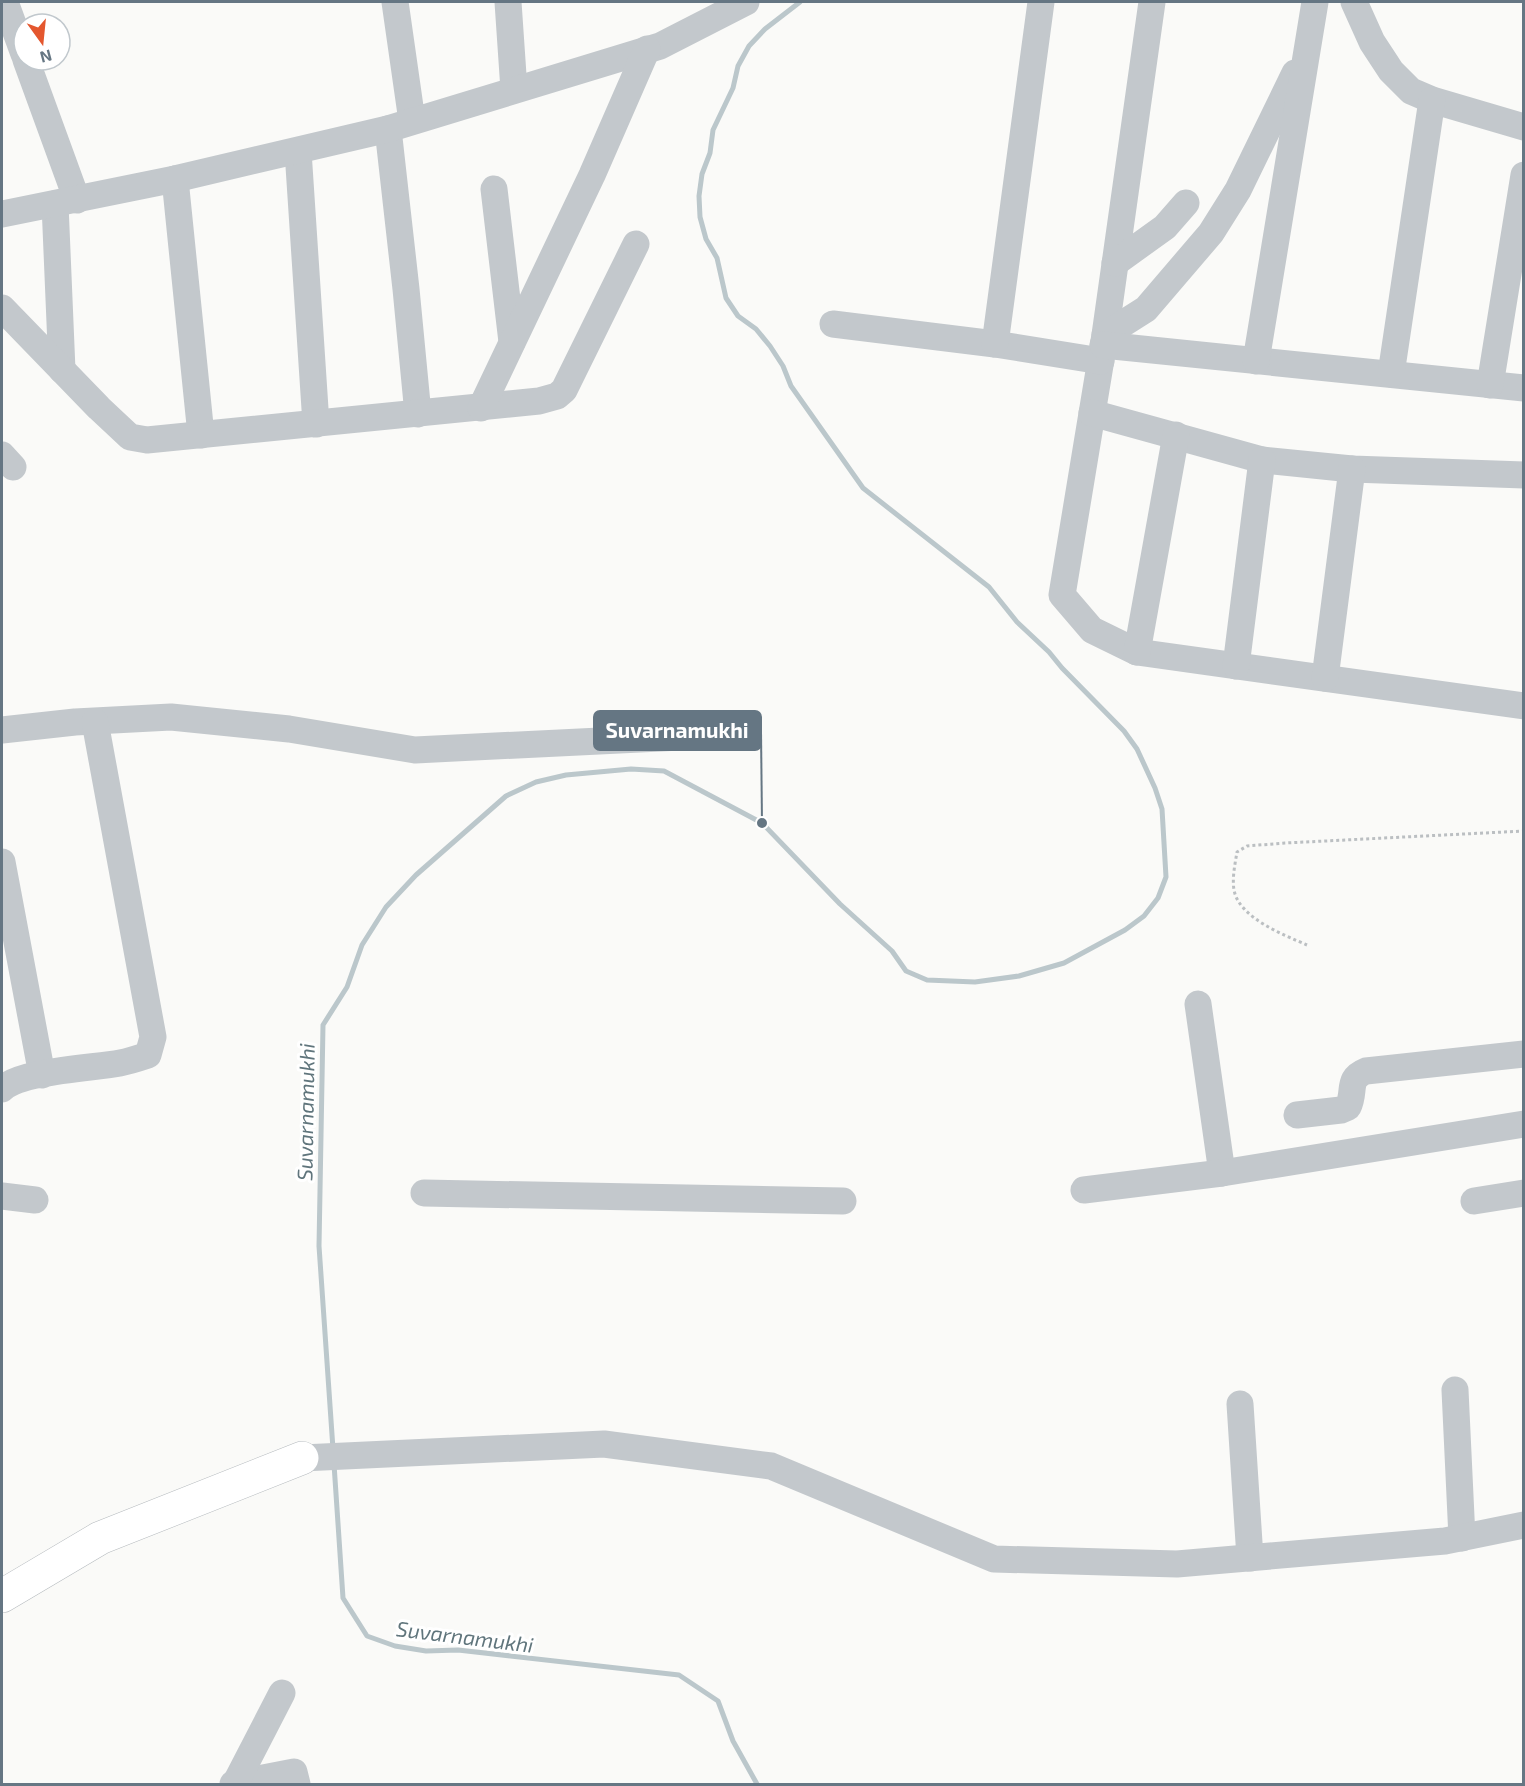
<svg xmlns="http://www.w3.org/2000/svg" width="1525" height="1786" viewBox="0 0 1525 1786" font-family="'Exo 2',sans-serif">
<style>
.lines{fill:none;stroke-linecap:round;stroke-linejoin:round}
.stream{stroke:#bbc7cb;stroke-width:5}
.major-casing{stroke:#b5babe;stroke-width:34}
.path{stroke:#bbbfc2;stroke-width:3;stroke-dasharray:3 3;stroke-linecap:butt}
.minor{stroke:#c3c8cc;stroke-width:27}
.major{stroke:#fff;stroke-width:33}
.labels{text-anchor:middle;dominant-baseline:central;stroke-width:6;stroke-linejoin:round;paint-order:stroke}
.water-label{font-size:21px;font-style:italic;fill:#60757c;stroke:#fff}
.leader{fill:none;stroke:#657683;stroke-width:2}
.callout-dot{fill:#657683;stroke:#fff;stroke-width:2}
.callout{fill:#657683;stroke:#657683;stroke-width:2}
.callout-label{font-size:21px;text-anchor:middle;font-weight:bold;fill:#fff}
</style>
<rect width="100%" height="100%" fill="#fafaf8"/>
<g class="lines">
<g class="stream">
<polyline points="333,1449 319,1246 323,1025 347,987 362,945 386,907 416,875 506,796 536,782 566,775 631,769 664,771 762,823 840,904 892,951 906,971 927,980 975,982 1019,976 1064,963 1125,930 1144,916 1158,898 1166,877 1162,809 1155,788 1137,749 1124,731 1062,668 1049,652 1017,622 989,587 863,488 791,386 783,366 770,346 756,329 738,316 726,298 717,258 706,239 700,217 699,196 702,174 710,153 713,130 733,88 738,66 749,46 765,29 800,2"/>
<polyline points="334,1464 343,1598 367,1636 395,1646 426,1651 458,1650 679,1675 718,1701 733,1741 757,1784"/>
</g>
<g class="major-casing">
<polyline id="major" points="2,1596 100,1538 302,1458"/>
</g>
<path class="path" d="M1307,945C1284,935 1239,918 1234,890C1232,878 1235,864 1237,852L1247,846L1285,843L1524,831"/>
<g class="minor">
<polyline points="5,2 24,54"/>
<polyline points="395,2 412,121"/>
<polyline points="508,2 514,90"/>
<polyline points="1152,2 1105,335 1062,595 1092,630 1137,652 1524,706"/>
<polyline points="1354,2 1372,42 1391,71 1411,91 1432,100 1524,127"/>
<polyline points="26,60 77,200"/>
<polyline points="388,129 406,289 418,414"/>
<polyline points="298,151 316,424"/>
<polyline points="175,179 201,435"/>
<polyline points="494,189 512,342"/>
<polyline points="55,204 62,370"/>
<polyline points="2,214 175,179 388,129 660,46 746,2"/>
<polyline points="1115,263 1165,227 1186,203"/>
<polyline points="2,308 99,408 130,437 147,440 539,401 557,396 564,390 636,244"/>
<polyline points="833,324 995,344 1101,361"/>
<polyline points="1105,335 1146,309 1211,233 1238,190 1295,73"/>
<polyline points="995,344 1041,2"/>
<polyline points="1103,345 1524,388"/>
<polyline points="1256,361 1315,2"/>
<polyline points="1391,374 1432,100"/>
<polyline points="1490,385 1524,175"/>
<polyline points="481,408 592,175 647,49"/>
<polyline points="1092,413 1262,460 1352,469 1524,475"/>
<polyline points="2,455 13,467"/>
<polyline points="1137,652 1176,435"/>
<polyline points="1236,666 1262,460"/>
<polyline points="1325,678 1352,469"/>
<polyline points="2,730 75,722 171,717 289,729 415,750 742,734"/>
<polyline points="2,862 42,1075"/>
<polyline points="1198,1004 1222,1173"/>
<path d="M2,1089C20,1071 93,1068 120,1063C130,1061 139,1058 148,1055L153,1037L95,722"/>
<path d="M1297,1115L1341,1110L1348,1107C1356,1091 1346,1079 1366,1071L1524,1054"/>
<polyline points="1084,1190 1222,1173 1524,1124"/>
<polyline points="424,1193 843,1201"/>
<polyline points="2,1196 35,1200"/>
<polyline points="1474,1201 1524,1193"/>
<polyline points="1455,1390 1462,1538"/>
<polyline points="1240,1404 1250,1558"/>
<polyline points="302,1458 604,1444 771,1466 994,1559 1177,1564 1445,1541 1524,1525"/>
<polyline points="233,1784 294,1772 297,1784"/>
<polyline points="235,1784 282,1693"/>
</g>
<use href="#major" class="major"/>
</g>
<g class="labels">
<g class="water-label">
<text transform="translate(305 1112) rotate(-89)">Suvarnamukhi</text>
<text transform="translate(465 1636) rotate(7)">Suvarnamukhi</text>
</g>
</g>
<path class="leader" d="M762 823L761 731"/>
<circle class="callout-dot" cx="762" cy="823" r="6"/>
<rect class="callout" x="594" y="711" width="167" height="39" rx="6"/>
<g class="callout-label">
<text x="677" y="738">Suvarnamukhi</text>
</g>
<rect width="1525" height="1786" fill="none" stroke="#657683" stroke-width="6"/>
<g transform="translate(42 42) rotate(165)"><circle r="28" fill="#ffffff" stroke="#c1c8cd" stroke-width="1.5"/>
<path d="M0-4.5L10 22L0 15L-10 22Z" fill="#e4572e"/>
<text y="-9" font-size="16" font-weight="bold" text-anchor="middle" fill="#657683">N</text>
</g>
</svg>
